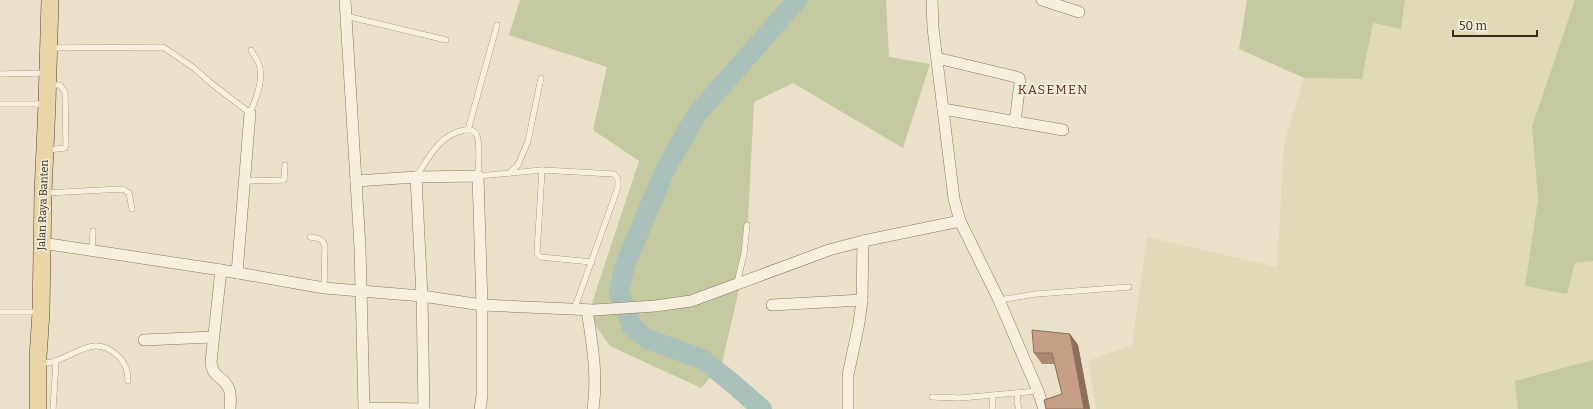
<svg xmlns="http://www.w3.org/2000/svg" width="1593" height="409" viewBox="0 0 1593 409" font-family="Bitter,serif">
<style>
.farmland{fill:#e0dab8}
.green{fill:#c4c99f}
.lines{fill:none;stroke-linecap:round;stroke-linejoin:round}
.river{stroke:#aac0ba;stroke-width:20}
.lane-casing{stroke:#877560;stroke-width:6}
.street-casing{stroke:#877560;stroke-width:12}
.primary-casing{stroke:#554334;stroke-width:18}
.lane{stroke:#f6efdd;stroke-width:5.5}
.street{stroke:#f6efdd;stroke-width:11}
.primary{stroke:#ead5a7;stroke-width:17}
.wall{fill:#aa8972}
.shaded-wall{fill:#8b6f5c}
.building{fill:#c69f84;stroke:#8b6f5c}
.labels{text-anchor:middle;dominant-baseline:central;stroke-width:3.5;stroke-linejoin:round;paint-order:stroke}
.street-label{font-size:11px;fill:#392d22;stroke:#f3ecd9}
.quarter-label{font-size:13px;letter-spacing:1px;fill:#613225;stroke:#f3ecd9}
</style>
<rect width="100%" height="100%" fill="#ebe1ca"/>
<polygon class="farmland" points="1405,0 1575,0 1532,126 1538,199 1525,286 1567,294 1575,262 1593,261 1593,409 1096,409 1088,361 1132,345 1147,237 1277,267 1284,144 1304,78 1362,79 1373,23 1401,29"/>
<g class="green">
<polygon points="520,0 886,0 889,57 930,64 903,148 793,83 754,102 746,259 722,363 701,388 610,346 588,315 639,161 593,130 607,67 509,35"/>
<polygon points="1247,0 1405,0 1401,29 1373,23 1362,79 1304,78 1239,49"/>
<polygon points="1575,0 1593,0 1593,261 1575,263 1567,294 1525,286 1538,199 1532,126"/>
<polygon points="1593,360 1593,409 1518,409 1515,381"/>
</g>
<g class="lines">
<polyline class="river" points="762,409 731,382 702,359 647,339 632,327 619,291 625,265 666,168 697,114 797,0"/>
<g class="lane-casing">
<g id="lane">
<polyline points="346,16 446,40"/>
<path d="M51,48L163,47L194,68L212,84L250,113C256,98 264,81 259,64C257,59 253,54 251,50"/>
<polyline points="0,74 45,73"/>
<polyline points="0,104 45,104"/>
<polyline points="468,130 497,25"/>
<polyline points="47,150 65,148 66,145 65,92 60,85 50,85"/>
<polyline points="542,170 537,253 540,257 592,262"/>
<polyline points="509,173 518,165 528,141 541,78"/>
<path d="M416,177C429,157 440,134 465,130C471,129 475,130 477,136C481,148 478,164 478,176L542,170L614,174L618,179V187L574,310"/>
<polyline points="246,181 284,180 285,165"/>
<polyline points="45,193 123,189 129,193 132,209"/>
<path d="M310,237C318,238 322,238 325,246L324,288"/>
<polyline points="92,251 93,231"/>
<polyline points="737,283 744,254 747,225"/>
<polyline points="999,300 1036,294 1129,287"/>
<polyline points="0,312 38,312"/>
<path d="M39,363C45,363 50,363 55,361C78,354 95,334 118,356C126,363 128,371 128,381"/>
<polyline points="1018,393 1017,402 1019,409"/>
<polyline points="932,397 960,398 1038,391"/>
<polyline points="53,409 56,361"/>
<polyline points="992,409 993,396"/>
</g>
</g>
<g class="street-casing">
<g id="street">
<polyline points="345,0 360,247 364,409"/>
<polyline points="932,0 933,28 954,199 960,221 999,300 1038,391 1044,409"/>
<polyline points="1042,0 1079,12"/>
<polyline points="937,58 1012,76 1019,78 1020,83 1015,122"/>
<polyline points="943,109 1063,130"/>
<polyline points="416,177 422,296 424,409"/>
<polyline points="356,181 416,177 478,176 482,305 482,396 480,409"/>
<polyline points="42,243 221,270 324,288 422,296 482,305 594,310 655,306 691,301 829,250 863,241 960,221"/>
<path d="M221,270L211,362C213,379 222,375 228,387C232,393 230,402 230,409"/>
<polyline points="237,273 250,113"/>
<polyline points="772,305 862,300"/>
<path d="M587,310C592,343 598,375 593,409"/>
<polyline points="144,340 213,337"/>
<polyline points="365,408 424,409"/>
<polyline points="848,409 848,375 859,323 862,300 863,241"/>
</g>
</g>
<g class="primary-casing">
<polyline id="primary" points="38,409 38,357 41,312 43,193 47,104 50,0"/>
</g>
<use href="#lane" class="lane"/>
<use href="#street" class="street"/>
<use href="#primary" class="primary"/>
</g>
<polygon class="wall" points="1070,334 1078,345 1090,409 1046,409 1062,394 1055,364 1042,364 1034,353"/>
<polygon class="shaded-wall" points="1070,334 1078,345 1090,409 1084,409"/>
<polygon class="building" points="1032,330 1070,334 1084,409 1046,409 1044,400 1062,394 1052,353 1034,353"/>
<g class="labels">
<g class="street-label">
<text transform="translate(43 205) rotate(-88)">Jalan Raya Banten</text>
</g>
<g class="quarter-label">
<text x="1053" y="89">KASEMEN</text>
</g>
</g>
<path d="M1453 30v6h84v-6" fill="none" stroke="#392d22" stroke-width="2"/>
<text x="1459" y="30" font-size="12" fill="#392d22" stroke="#f3ecd9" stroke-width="3" paint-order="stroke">50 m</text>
</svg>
